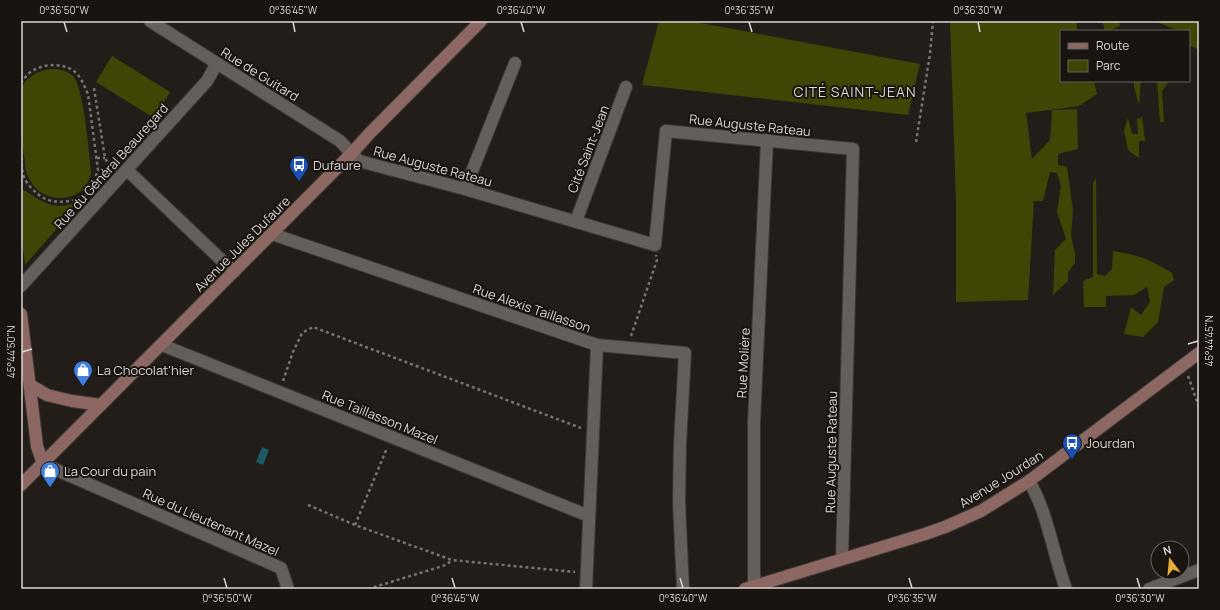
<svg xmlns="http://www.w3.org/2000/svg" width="1220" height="610" viewBox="0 0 1220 610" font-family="Manrope,sans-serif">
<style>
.green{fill:#3f4504}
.water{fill:#1c5b63}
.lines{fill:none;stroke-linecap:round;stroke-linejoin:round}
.street-casing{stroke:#3e3937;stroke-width:14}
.secondary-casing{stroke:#3e3937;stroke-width:14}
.path{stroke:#797471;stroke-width:2.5;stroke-dasharray:3 3;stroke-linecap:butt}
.street{stroke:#655e5a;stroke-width:12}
.secondary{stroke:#8d6863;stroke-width:12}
.ticks{fill:none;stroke:#dbd6d4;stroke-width:1.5}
.labels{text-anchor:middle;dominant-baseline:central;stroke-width:4;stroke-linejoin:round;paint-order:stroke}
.street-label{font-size:13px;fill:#dbd6d4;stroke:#1a1411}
.poi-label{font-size:13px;fill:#dbd6d4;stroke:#1a1411;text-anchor:start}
.neighbourhood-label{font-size:14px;letter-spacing:1px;fill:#dbd6d4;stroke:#1a1411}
.neatline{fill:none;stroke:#dbd6d4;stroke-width:1.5}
.ticks-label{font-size:10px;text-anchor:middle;fill:#dbd6d4}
</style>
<rect width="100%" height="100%" fill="#231d1a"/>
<g class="green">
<polygon points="659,21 690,21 920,64 908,115 642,85"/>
<polygon points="950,21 1077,21 1077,31 1061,31 1061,81 1079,81 1080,83 1081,81 1094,81 1097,94 1079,106 1026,113 1032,159 1050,140 1052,110 1077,109 1078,149 1058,154 1058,165 1067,167 1073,210 1071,236 1075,253 1075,263 1068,272 1068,281 1053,295 1055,250 1066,239 1057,212 1061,186 1057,173 1050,172 1043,201 1034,201 1028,300 956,302 956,202"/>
<polygon points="1102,21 1119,21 1120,26 1109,31 1105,31"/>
<polygon points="1154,21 1199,21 1199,50 1189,45 1189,31 1178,31 1177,30"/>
<polygon points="112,56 170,92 154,118 96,82"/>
<path d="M50,69C58,69 67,70 73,76C84,88 89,153 91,173C88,186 82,194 68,197C49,201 34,192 27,174C25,168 25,161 24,156C21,133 21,111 21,89C26,77 38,71 50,69Z"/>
<polygon points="1134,81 1141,81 1139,105 1134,87"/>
<polygon points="1157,81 1169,81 1162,91 1164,122 1160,122"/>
<polygon points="1142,117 1145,141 1139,141 1139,158 1128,150 1124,130 1128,118 1132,134 1138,134 1137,119"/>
<path d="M1096,178L1097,274L1105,276L1112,269L1113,251C1138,255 1150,259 1172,273L1174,280L1164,287L1158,322L1143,337L1124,334L1131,307L1141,315L1150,302L1147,287L1134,295L1106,296V307H1084L1083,281L1093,277V183Z"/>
<path d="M21,190H24C45,204 57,212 82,200L25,265L21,232Z"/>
</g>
<polygon class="water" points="262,447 269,450 263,465 256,462"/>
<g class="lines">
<g class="street-casing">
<g id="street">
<polyline points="150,21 340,141 359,161 465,189 655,245 666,131 853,149 842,559"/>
<polyline points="127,170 234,272"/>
<polyline points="465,189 515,63"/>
<polyline points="576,221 626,87"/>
<polyline points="272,234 597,345 685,353 680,444 679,502 683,589"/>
<polyline points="21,286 207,81 217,63"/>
<polyline points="162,345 589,516"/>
<polyline points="43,464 281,568 288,589"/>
<path d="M1029,481C1048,513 1053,554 1066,589"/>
<polyline points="754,586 754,422 767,140"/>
<polyline points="586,589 597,345"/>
<polyline points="1149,589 1199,570"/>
</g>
</g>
<g class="secondary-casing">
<g id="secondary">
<polyline points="21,314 37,446 43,464"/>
<polyline points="30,385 47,395 72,401 101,405"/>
<polyline points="21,485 352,153 369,134 481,21"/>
<polyline points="745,589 925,534 945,527 981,511 1029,481 1199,353"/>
</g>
</g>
<g class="path">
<path d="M21,83C24,79 27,74 32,71C45,63 67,62 78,75C83,81 85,88 88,94L98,170C95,178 93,187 87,193C78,202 57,204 46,199C38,196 27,185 24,177C21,170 22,160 21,152"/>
<polyline points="94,88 105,158 111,169"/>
<polyline points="916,142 930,54 933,21"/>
<polyline points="97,158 105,158"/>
<polyline points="631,336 657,260 656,255"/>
<polyline points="1188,376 1199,407"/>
<polyline points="283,381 293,352 302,333 313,327 581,428"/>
<polyline points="308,505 355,525 452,560 575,572"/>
<polyline points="355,525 387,448"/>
<polyline points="368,589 446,565 452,560"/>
</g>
<use href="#street" class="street"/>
<use href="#secondary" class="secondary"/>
</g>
<path class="ticks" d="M64,22L67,32M293,22L295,32M521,22L524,32M749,22L752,32M978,22L980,32M1188,344L1198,341M22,352L32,349M224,578L227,588M452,578L455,588M680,578L683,588M909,578L912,588M1137,578L1140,588"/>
<defs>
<g id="bus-pin" transform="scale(1)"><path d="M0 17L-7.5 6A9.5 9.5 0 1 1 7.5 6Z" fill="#1a4fb4" stroke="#1a1411"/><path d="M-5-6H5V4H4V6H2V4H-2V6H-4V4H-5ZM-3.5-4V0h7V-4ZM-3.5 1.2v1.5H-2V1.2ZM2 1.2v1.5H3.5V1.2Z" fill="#fff"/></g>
<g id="shop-pin" transform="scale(1)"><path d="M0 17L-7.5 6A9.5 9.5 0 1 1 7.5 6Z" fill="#3f7fe0" stroke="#1a1411"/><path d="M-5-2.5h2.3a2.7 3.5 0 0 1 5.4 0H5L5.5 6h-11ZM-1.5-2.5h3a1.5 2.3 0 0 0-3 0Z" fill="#fff"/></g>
</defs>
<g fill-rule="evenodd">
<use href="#bus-pin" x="299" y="165"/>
<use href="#shop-pin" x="83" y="370"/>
<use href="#bus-pin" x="1072" y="443"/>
<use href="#shop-pin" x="50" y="471"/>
</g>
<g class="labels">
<g class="street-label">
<text transform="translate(260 74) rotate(32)">Rue de Guitard</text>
<text transform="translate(750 125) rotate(6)">Rue Auguste Rateau</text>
<text transform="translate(588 149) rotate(-69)">Cité Saint-Jean</text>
<text transform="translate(111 166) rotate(-48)">Rue du Général Beauregard</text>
<text transform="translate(433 166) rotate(15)">Rue Auguste Rateau</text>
<text transform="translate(242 244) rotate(-45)">Avenue Jules Dufaure</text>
<text transform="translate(532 308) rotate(19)">Rue Alexis Taillasson</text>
<text transform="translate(743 363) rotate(-87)">Rue Molière</text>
<text transform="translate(380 417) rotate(22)">Rue Taillasson Mazel</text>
<text transform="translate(831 452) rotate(-89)">Rue Auguste Rateau</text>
<text transform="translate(1001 479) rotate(-32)">Avenue Jourdan</text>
<text transform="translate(211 522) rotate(24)">Rue du Lieutenant Mazel</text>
</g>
<g class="poi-label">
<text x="313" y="165">Dufaure</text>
<text x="97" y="370">La Chocolat'hier</text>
<text x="1086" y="443">Jourdan</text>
<text x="64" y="471">La Cour du pain</text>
</g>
<g class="neighbourhood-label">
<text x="855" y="91">CITÉ SAINT-JEAN</text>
</g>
</g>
<rect width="1220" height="610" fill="none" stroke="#1a1411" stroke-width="44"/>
<rect x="1060" y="30" width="130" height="52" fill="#1a1411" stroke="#67625f"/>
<rect x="1068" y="43" width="20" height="6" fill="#8d6863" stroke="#67625f"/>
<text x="1096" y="50" font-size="12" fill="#dbd6d4">Route</text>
<rect x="1068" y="60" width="20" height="12" fill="#3f4504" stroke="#67625f"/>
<text x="1096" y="70" font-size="12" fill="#dbd6d4">Parc</text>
<g transform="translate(1170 560) rotate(344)"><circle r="19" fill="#1a1411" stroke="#67625f"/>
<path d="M0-3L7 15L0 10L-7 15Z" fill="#e7ac37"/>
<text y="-6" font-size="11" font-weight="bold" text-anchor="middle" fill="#dbd6d4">N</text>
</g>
<rect x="22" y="22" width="1176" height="566" class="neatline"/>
<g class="ticks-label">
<text x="64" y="14">0°36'50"W</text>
<text x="293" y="14">0°36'45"W</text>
<text x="521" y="14">0°36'40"W</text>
<text x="749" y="14">0°36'35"W</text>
<text x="978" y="14">0°36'30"W</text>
<text transform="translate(1209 341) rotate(-90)" y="4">45°44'45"N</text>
<text transform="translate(11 352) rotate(-90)" y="4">45°44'50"N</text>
<text x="227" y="602">0°36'50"W</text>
<text x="455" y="602">0°36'45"W</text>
<text x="683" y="602">0°36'40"W</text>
<text x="912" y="602">0°36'35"W</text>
<text x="1140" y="602">0°36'30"W</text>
</g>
</svg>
